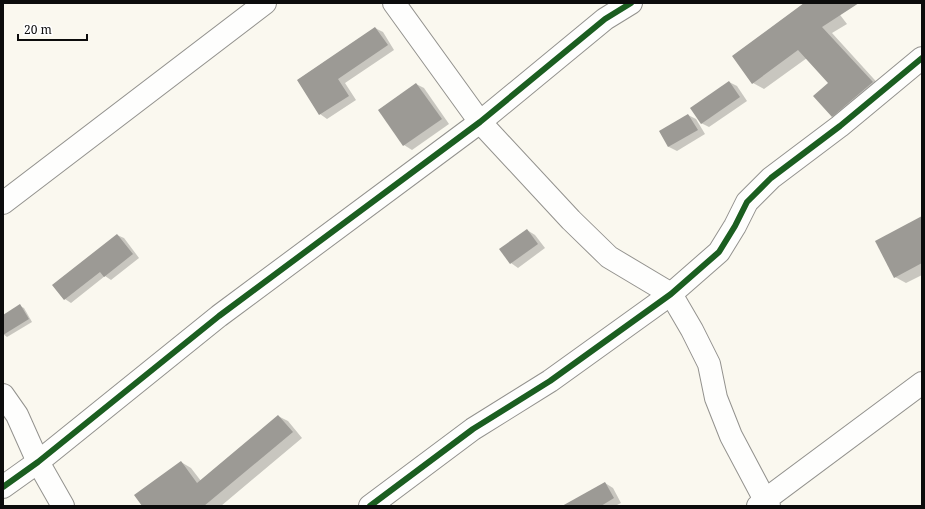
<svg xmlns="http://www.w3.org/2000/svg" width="925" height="509" viewBox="0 0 925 509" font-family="'Noto Serif',serif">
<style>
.shadow{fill:#0003}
.building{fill:#9c9a95}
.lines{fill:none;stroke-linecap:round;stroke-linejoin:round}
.minor-casing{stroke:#93928e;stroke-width:24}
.minor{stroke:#fefefd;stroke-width:22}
.cycleway-casing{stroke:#fff;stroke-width:8}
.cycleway{stroke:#1b5e20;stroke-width:6}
</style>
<rect width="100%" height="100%" fill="#faf8ef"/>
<g class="shadow">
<polygon points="805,3 831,3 847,24 832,33 883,89 843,122 832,116 829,83 807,58 764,89 753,83 733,56"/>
<polygon points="375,28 383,32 394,50 345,83 356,100 327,119 320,114 298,80"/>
<polygon points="729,82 737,86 747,101 709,127 701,123"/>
<polygon points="416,84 424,88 449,124 412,150 404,145 379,110"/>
<polygon points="688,115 696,119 705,134 677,151 669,147 660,132"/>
<polygon points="922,217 922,275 906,283 895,277"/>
<polygon points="527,230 535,235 545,248 518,268 511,263"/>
<polygon points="117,235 124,238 139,258 111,280 105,276 71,303 65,299 53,285"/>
<polygon points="20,306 24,308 32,322 7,337 3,334 3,316"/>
<polygon points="278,416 288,421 302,438 221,506 144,506 181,462 191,468 201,481"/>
<polygon points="605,483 613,488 621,503 615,506 564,506"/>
</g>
<g class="building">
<polygon points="804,3 859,3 822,27 873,82 832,117 813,96 828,83 798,50 752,84 732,56"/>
<polygon points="375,27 388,45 338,79 349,96 319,115 297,80"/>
<polygon points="729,81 740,97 701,124 690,108"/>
<polygon points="416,83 442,119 403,146 378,110"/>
<polygon points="688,114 698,130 668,147 659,131"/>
<polygon points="922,216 922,263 894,278 875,241"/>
<polygon points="527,229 538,244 510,264 499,249"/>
<polygon points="117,234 133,254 104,277 100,272 64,300 52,285"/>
<polygon points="20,304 29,319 3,335 3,315"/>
<polygon points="278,415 293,432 204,506 142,506 134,495 181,461 197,483"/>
<polygon points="605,482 614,498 601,506 562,506"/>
</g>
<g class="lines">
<g class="minor-casing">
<g id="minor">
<polyline points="394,3 480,122 571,220 609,257 671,294 692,330 709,364 716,398 731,436 765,500 758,506"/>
<polyline points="3,203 265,3"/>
<polyline points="3,395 17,415 38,462 63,506"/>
<polyline points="3,487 38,462 219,316 480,122 605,19 631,3"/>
<polyline points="370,506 473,429 550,381 671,294 719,252 735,226 747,202 771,178 840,126 922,58"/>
<polyline points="769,506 765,500 922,383"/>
</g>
</g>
<use href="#minor" class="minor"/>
<g class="cycleway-casing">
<g id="cycleway">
<polyline points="3,487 38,462 219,316 480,122 605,19 631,3"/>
<polyline points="370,506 473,429 550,381 671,294 719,252 735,226 747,202 771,178 840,126 922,58"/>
</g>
</g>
<use href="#cycleway" class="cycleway"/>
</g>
<rect width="925" height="509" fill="none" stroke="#0c0c0c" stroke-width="8"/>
<path d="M18 34v6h69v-6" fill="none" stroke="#0c0c0c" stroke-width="2"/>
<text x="24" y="34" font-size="12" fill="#0c0c0c" stroke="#ffffff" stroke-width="3" paint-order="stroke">20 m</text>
</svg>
